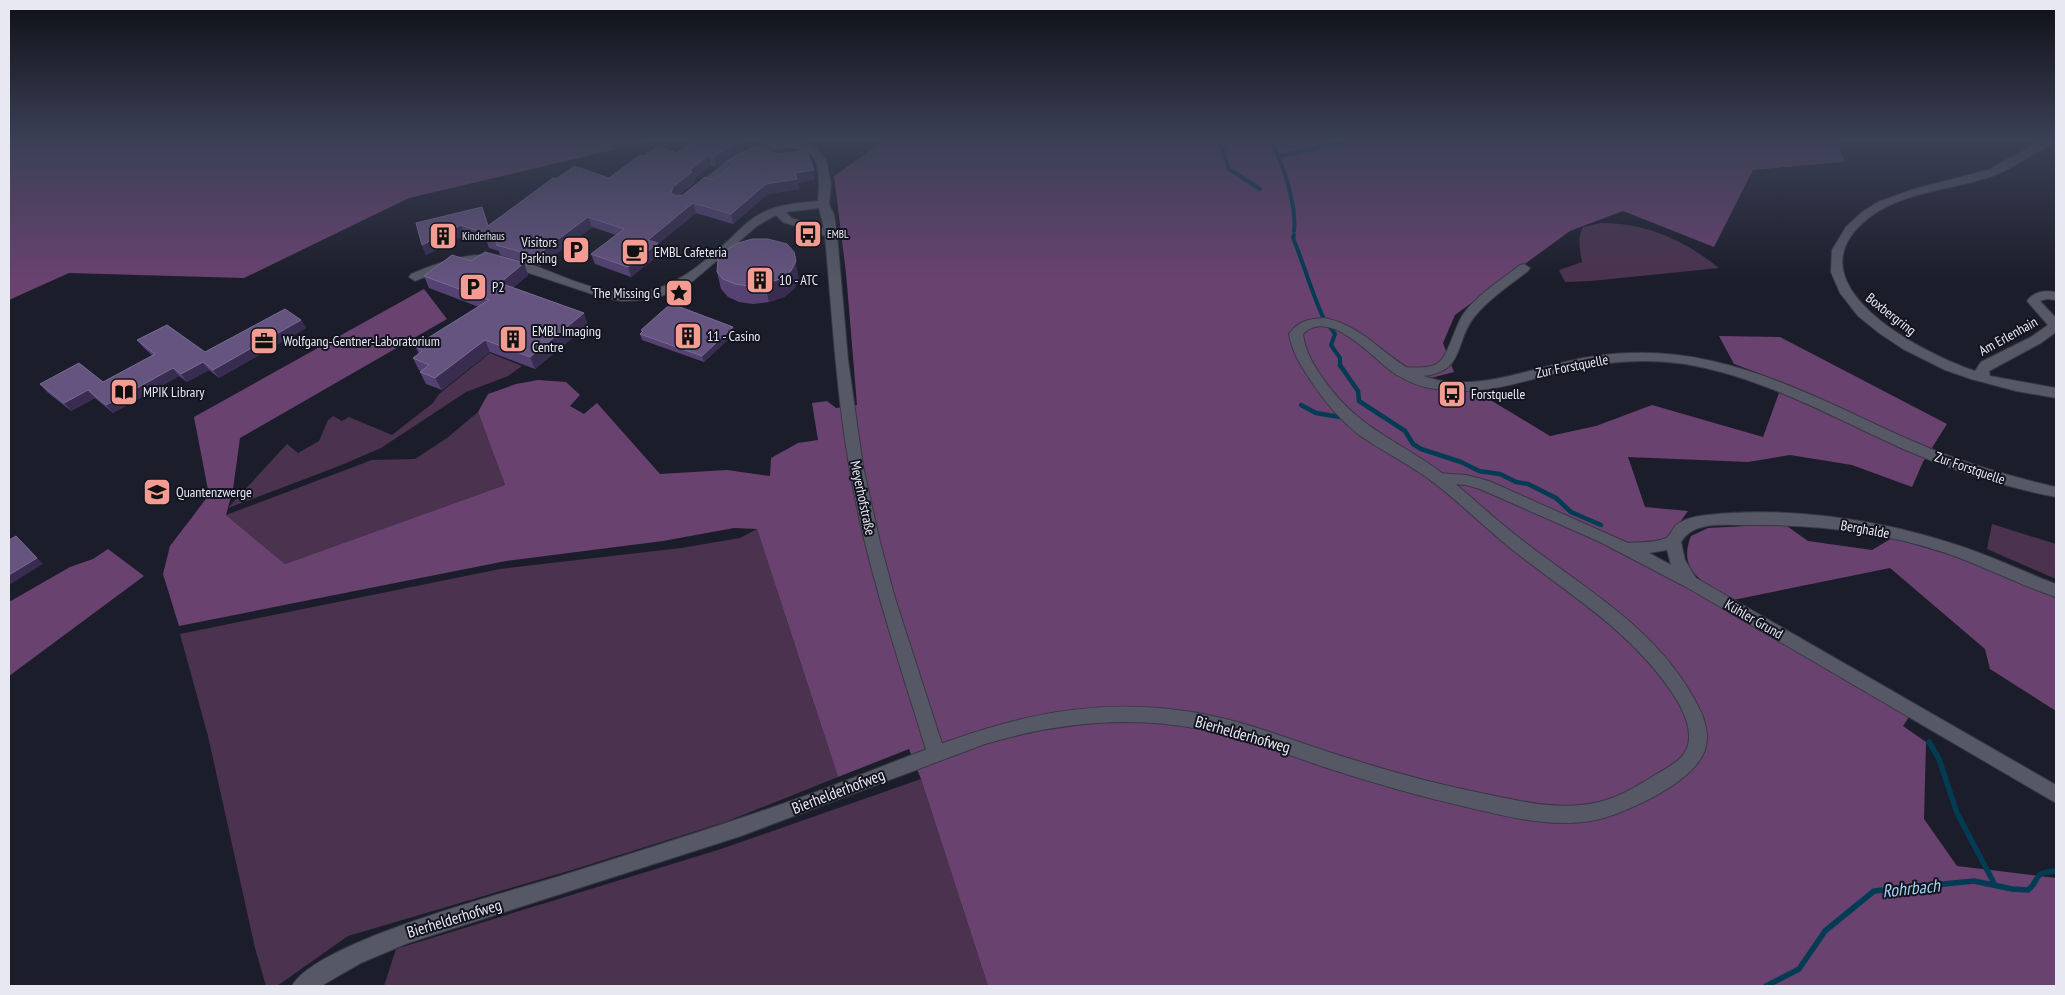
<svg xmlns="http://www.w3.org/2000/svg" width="2065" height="995" viewBox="0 0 2065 995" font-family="'PT Sans Narrow',sans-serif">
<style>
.green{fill:#4b334f}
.forest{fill:#6a4270}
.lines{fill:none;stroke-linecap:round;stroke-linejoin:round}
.stream-far2{stroke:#023b54;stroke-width:4}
.stream-far1{stroke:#023b54;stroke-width:4.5}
.stream{stroke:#023b54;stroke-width:5.5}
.minor-casing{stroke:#383843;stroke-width:2}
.tertiary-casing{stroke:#383843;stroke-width:2}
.minor{fill:#565866;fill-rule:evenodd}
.tertiary{fill:#565866;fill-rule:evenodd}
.wall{fill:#554273}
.shaded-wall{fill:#382c50}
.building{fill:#655480;stroke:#796b92}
.labels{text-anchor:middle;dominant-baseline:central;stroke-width:4;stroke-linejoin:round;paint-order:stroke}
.far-poi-label{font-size:11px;fill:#e7e8f1;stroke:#131420;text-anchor:start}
.poi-label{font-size:14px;fill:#e7e8f1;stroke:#131420;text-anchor:start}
.street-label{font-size:14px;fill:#e7e8f1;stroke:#131420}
.near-street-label{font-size:16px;fill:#e7e8f1;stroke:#131420}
.near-water-label{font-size:18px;font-style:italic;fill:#a1d5f5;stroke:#131420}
</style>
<rect width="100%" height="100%" fill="#1c1d2a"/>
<g class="green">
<path d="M1601,223C1647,223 1684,240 1719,268L1591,281L1565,282L1559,270L1582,262C1580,250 1577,238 1583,227Z"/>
<polygon points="490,353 522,366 508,376 466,392 381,448 339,466 228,508 287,444 298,453 319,441 328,420 333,416 342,421 349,417 392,435 433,403 439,394"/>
<polygon points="478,412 505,485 285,564 226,515 372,460 415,459 447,438"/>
<polygon points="1992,524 2056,544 2056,579 1987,549"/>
<polygon points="757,529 838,777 728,821 572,870 348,936 277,986 266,986 255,948 208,736 180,634 500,569 681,548 740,538"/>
<polygon points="921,779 988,986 384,986 396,949 721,849"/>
</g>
<g class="forest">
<polygon points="9,141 651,141 409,198 244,278 69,273 9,300"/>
<polygon points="884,141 1837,141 1845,162 1753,170 1714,247 1623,211 1570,231 1455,315 1443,343 1454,372 1431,378 1477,392 1550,436 1596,426 1652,405 1763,437 1783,382 1734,364 1719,336 1780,337 1947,424 1923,462 1912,487 1852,465 1790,455 1748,462 1628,457 1645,507 1688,511 1668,539 1629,547 1909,717 1903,726 1926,742 1924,819 1957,866 2056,878 2056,986 988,986 921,779 909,749 838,777 757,529 734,528 663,541 506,561 179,626 163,574 170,546 209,495 194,417 424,289 447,319 240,438 233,489 226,515 285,564 505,485 478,412 488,394 516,384 538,380 566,382 580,395 570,406 584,414 597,403 660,474 727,470 770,476 771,458 798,443 818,440 812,403 827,401 836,408 857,405 846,273 834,176"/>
<path d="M1784,524L1808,541L1872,550L1892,538L1960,558L2056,598V711L1990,669L1985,649L1890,568L1733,600C1707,584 1676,573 1691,536L1708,528Z"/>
<polygon points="108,549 144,576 9,676 9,602 70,567 93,559"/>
</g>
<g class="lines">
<g class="stream-far2">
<polyline points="1217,141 1223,150 1229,169 1260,189"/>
<path d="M1270,141C1283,161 1297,207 1294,231"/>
<polyline points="1280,156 1347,141"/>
<path d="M1294,235L1293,238C1304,264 1311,291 1323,317"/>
<polyline points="1330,327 1335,334 1331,345 1340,358 1340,366"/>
</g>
<g class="stream-far1">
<polyline points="1340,365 1358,391 1359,401 1405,431 1413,444 1421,449 1461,462 1479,471 1500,474 1516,482 1528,484 1556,498 1571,512 1601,525"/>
<polyline points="1301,405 1316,413 1340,417"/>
</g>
<g class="stream">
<polyline points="1929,742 1939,759 1957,813 1995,885"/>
<path d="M1766,986L1799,969L1825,931L1874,891L1974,881L2012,889L2028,890C2042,879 2030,873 2056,871"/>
</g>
<g class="minor-casing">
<g id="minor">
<path d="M779,141L805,144L817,150L826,160L831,184L829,204L834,215L837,234L848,360L863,466L880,542L895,598L945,753L942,759L936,761L930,759L927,753C898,658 865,563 849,465C836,389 832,313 825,236L783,222L776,215L757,226L693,281L662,296L641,300L622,301L601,297L508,266L490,262L468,263L447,268L415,281L409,277L411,274C436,264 463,253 491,255C542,260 588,298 640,292C675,289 705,261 730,239C740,229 750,219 762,213C779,204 799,203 818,201C819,188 820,175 816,162C807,138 762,150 745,158C729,166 713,182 699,193L695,194L689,191L736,154L763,144ZM819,208L824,228L791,218L786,212Z"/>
<path d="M2056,141V143C2034,151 2017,167 1995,175C1955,190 1906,190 1870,217C1784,282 1921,353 1975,371L1981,362L2031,337L2048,325L2027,301C2034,291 2045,290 2056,292V300L2047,299L2040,301L2056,318V332L2041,343L1989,371L1990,376L2056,388V398L2016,391L1971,379L1945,370L1903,349L1879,333L1858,316L1840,293L1831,272L1832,250L1846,227L1862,212L1878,202L1914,189L1988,170L2041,141Z"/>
<path d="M1524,264L1530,268L1528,271C1510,285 1490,298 1475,316C1454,341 1466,372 1423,376C1415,376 1405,378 1396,375L1394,372L1396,369C1409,365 1426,371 1438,363C1448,357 1455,325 1464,313C1479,293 1501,280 1520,265Z"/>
<path d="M1437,473L1466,475L1489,481L1628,543C1640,542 1655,543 1666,538C1670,536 1672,530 1675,526C1683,519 1696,516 1707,515C1786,506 1878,519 1954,544C1989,555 2022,571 2056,584V597C2019,585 1984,566 1946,553C1881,531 1812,524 1743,525C1723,525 1693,521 1681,542L1685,560L1696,578L2056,785V803L1686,587L1600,542L1480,489L1466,485L1432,482L1430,478L1432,474ZM1667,550L1671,565L1649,553Z"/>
</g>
</g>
<g class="tertiary-casing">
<g id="tertiary">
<polygon points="9,141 23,141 9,147"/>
<path d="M1324,318C1377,328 1395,380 1454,382C1492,384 1529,370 1565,362C1614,350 1663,350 1712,361C1784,377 1848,413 1915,442C1960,462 2008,476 2056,487V497C2004,487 1951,470 1903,449C1832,417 1763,377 1685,364C1645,358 1605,361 1565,371C1523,381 1479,397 1435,389C1420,387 1406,381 1394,373C1372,358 1330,307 1303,334C1305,351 1313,364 1322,377C1356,427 1392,437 1438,470C1467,492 1493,518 1522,540C1583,588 1652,625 1692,695C1701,710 1710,728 1706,746C1699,778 1644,803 1616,814C1567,833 1512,818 1462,806C1415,795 1370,782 1324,767C1283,753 1243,737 1200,729C1128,715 1055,723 985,744L741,836L408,943L361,963L321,986H292C316,942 504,893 557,877C640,851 723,825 805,796C937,748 1039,690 1185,711C1237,718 1286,738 1335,754C1385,770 1435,784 1486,794C1523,802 1562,811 1599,802C1620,797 1637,786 1655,775C1670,766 1688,758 1689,739C1690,721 1680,705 1671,691C1629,629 1566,593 1509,547C1482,525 1457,500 1429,479C1407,463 1382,451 1359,435C1340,420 1324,401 1311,381C1301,366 1292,352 1289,334C1298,321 1309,319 1324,318Z"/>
</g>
</g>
<use href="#minor" class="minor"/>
<use href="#tertiary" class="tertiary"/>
</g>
<g class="wall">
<polygon points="693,141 738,141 740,147 738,149 739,152 716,167 711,165 694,179 695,182 678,196 683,195 713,180 729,167 727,161 815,179 798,183 799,189 768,194 733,224 696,213 658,244 661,253 631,277 595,264 591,254 616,235 592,227 540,266 500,255 499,251 489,248 487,242 465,235 426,255 422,245 482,207 488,225 556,179 609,178 644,156 677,153"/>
<polygon points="471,261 524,263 528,275 513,288 588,325 535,369 490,352 442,390 426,384 420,372 421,371 419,370 413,358 419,354 415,346 479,307 429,288 424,276"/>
<polygon points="717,272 799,279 794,289 784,297 769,302 753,304 739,302 728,297 721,289"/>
<polygon points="301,320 306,328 219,378 209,370 187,382 179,376 113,413 95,398 71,411 47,392 40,384 103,382 153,356 144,348 137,340 205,352"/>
<polygon points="733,327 735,333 704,362 642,340 640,334 642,332 641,330"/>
</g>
<g class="shaded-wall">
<polygon points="733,141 738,141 740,147 738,149 739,152 716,167 714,157"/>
<polygon points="709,155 711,165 694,179 695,182 676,197 671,193 673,187 689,171"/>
<polygon points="814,170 815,179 798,183 799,189 768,194 733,224 731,214 766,184 795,173"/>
<polygon points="693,203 696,213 658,244 661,253 631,277 628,267 648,240"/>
<polygon points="588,217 592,227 540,266 536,256"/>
<polygon points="461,225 465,235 426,255 422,245"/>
<polygon points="794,252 799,279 794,289 784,297 769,302 765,284"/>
<polygon points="524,263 528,275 505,295 500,283"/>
<polygon points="584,313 588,325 535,369 530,357"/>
<polygon points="301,320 306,328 219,378 213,370"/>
<polygon points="733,327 735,333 704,362 702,356"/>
<polygon points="485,340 490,352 442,390 435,378"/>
<polygon points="203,362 209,370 187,382 181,374"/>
<polygon points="173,368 179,376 113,413 106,405"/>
<polygon points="88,390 95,398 71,411 64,403"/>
<polygon points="16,536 43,564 9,585 9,575"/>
</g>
<g class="building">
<polygon points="693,141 733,141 737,142 714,157 709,155 689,171 692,172 673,187 671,193 677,196 683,195 705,177 713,180 734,163 727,161 753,147 780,154 807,150 814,170 795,173 797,179 766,184 731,214 693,203 648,240 658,243 628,267 591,254 624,229 588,217 536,256 496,245 498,243 485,238 489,235 461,225 422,245 416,223 482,207 488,226 553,178 556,179 574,166 609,178 640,155 644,156 657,147 677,153"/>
<polygon points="752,239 768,239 787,244 794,252 796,261 791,271 780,279 765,284 749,286 735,284 723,279 717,272 718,258 726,250 738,243"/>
<polygon points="485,252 524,263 500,283 584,313 530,357 485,340 435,378 420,372 429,365 413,358 422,351 415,346 489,300 424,276 452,255 471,261"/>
<polygon points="672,304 733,327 702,356 640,334 643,331 641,330 667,307 669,307"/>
<polygon points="285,309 301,320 213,370 203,362 181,374 173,368 106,405 88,390 64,403 40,384 79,363 103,382 155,354 137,340 167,325 205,352"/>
<polygon points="16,536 37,558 9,575 9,540"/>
</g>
<linearGradient id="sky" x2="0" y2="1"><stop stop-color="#0f1017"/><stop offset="0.5" stop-color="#3a4055"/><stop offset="1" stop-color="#3a4055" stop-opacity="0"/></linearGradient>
<rect width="2065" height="281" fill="url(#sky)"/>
<defs>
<g id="bus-square" transform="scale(1.4375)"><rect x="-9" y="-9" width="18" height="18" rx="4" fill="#f59c92" stroke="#131420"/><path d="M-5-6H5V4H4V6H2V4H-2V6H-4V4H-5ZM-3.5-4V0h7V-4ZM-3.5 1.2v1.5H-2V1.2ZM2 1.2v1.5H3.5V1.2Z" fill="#111"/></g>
<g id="building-square" transform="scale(1.4375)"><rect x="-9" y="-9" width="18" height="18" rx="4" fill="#f59c92" stroke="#131420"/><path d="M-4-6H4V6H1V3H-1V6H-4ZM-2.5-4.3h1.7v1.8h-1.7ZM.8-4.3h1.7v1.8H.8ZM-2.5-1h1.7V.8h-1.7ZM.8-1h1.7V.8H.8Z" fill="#111"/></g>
<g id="parking-square" transform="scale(1.4375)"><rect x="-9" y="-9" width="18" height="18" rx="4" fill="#f59c92" stroke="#131420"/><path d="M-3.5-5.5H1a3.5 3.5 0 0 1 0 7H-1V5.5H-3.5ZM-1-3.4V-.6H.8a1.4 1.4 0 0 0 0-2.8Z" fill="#111"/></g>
<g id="cafe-square" transform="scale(1.4375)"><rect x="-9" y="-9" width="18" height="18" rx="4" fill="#f59c92" stroke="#131420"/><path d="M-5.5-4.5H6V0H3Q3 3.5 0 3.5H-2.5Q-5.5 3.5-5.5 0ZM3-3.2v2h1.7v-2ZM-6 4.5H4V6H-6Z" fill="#111"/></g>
<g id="sight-square" transform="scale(1.4375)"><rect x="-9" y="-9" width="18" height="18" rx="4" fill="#f59c92" stroke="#131420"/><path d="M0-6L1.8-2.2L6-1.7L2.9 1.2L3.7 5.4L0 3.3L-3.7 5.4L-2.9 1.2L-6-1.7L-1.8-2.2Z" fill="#111"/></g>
<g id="office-square" transform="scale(1.4375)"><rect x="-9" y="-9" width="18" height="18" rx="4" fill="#f59c92" stroke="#131420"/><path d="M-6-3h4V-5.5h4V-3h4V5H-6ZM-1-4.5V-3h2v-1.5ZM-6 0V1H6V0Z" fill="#111"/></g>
<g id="library-square" transform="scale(1.4375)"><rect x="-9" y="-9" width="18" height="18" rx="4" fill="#f59c92" stroke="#131420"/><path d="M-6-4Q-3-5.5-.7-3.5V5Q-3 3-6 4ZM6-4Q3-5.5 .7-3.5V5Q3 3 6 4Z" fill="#111"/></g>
<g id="school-square" transform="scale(1.4375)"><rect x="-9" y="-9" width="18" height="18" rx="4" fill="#f59c92" stroke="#131420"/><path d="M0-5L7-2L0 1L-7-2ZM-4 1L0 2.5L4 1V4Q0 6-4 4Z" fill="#111"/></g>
</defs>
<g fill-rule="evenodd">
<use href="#bus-square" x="808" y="234"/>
<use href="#building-square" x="443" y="236"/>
<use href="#parking-square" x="576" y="250"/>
<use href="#cafe-square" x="635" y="252"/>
<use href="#building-square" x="760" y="280"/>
<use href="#parking-square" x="473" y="287"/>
<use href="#sight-square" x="679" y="293"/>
<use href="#building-square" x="688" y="336"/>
<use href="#building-square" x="513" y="339"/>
<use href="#office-square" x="264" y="341"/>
<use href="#library-square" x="124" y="392"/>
<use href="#bus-square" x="1452" y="394"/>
<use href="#school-square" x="157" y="492"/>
</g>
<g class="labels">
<g class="far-poi-label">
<text x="827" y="234">EMBL</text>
<text x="462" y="236">Kinderhaus</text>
</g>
<g class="poi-label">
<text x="557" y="242" text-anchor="end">Visitors<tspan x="557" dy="16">Parking</tspan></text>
<text x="654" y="252">EMBL Cafeteria</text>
<text x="779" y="280">10 - ATC</text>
<text x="492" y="287">P2</text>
<text x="660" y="293" text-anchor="end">The Missing G</text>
<text x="532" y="331">EMBL Imaging<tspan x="532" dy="16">Centre</tspan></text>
<text x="707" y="336">11 - Casino</text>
<text x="283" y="341">Wolfgang-Gentner-Laboratorium</text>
<text x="143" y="392">MPIK Library</text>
<text x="1471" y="394">Forstquelle</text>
<text x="176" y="492">Quantenzwerge</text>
</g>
<g class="street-label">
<text transform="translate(1891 314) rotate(38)">Boxbergring</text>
<text transform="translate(2008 336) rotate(-29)">Am Erlenhain</text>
<text transform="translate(1572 366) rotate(-11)">Zur Forstquelle</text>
<text transform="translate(1970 468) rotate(19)">Zur Forstquelle</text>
<text transform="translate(863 498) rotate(78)">Meyerhofstraße</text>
<text transform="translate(1865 529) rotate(10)">Berghalde</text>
<text transform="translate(1754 619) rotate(30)">Kühler Grund</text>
</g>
<g class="near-street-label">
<text transform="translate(1243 734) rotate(16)">Bierhelderhofweg</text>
<text transform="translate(838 791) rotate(-21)">Bierhelderhofweg</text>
<text transform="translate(454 918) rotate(-17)">Bierhelderhofweg</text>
</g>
<g class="near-water-label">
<text transform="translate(1911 888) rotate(-6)">Rohrbach</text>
</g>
</g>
<rect width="2065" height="995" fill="none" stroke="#e7e8f1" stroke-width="20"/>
</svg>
